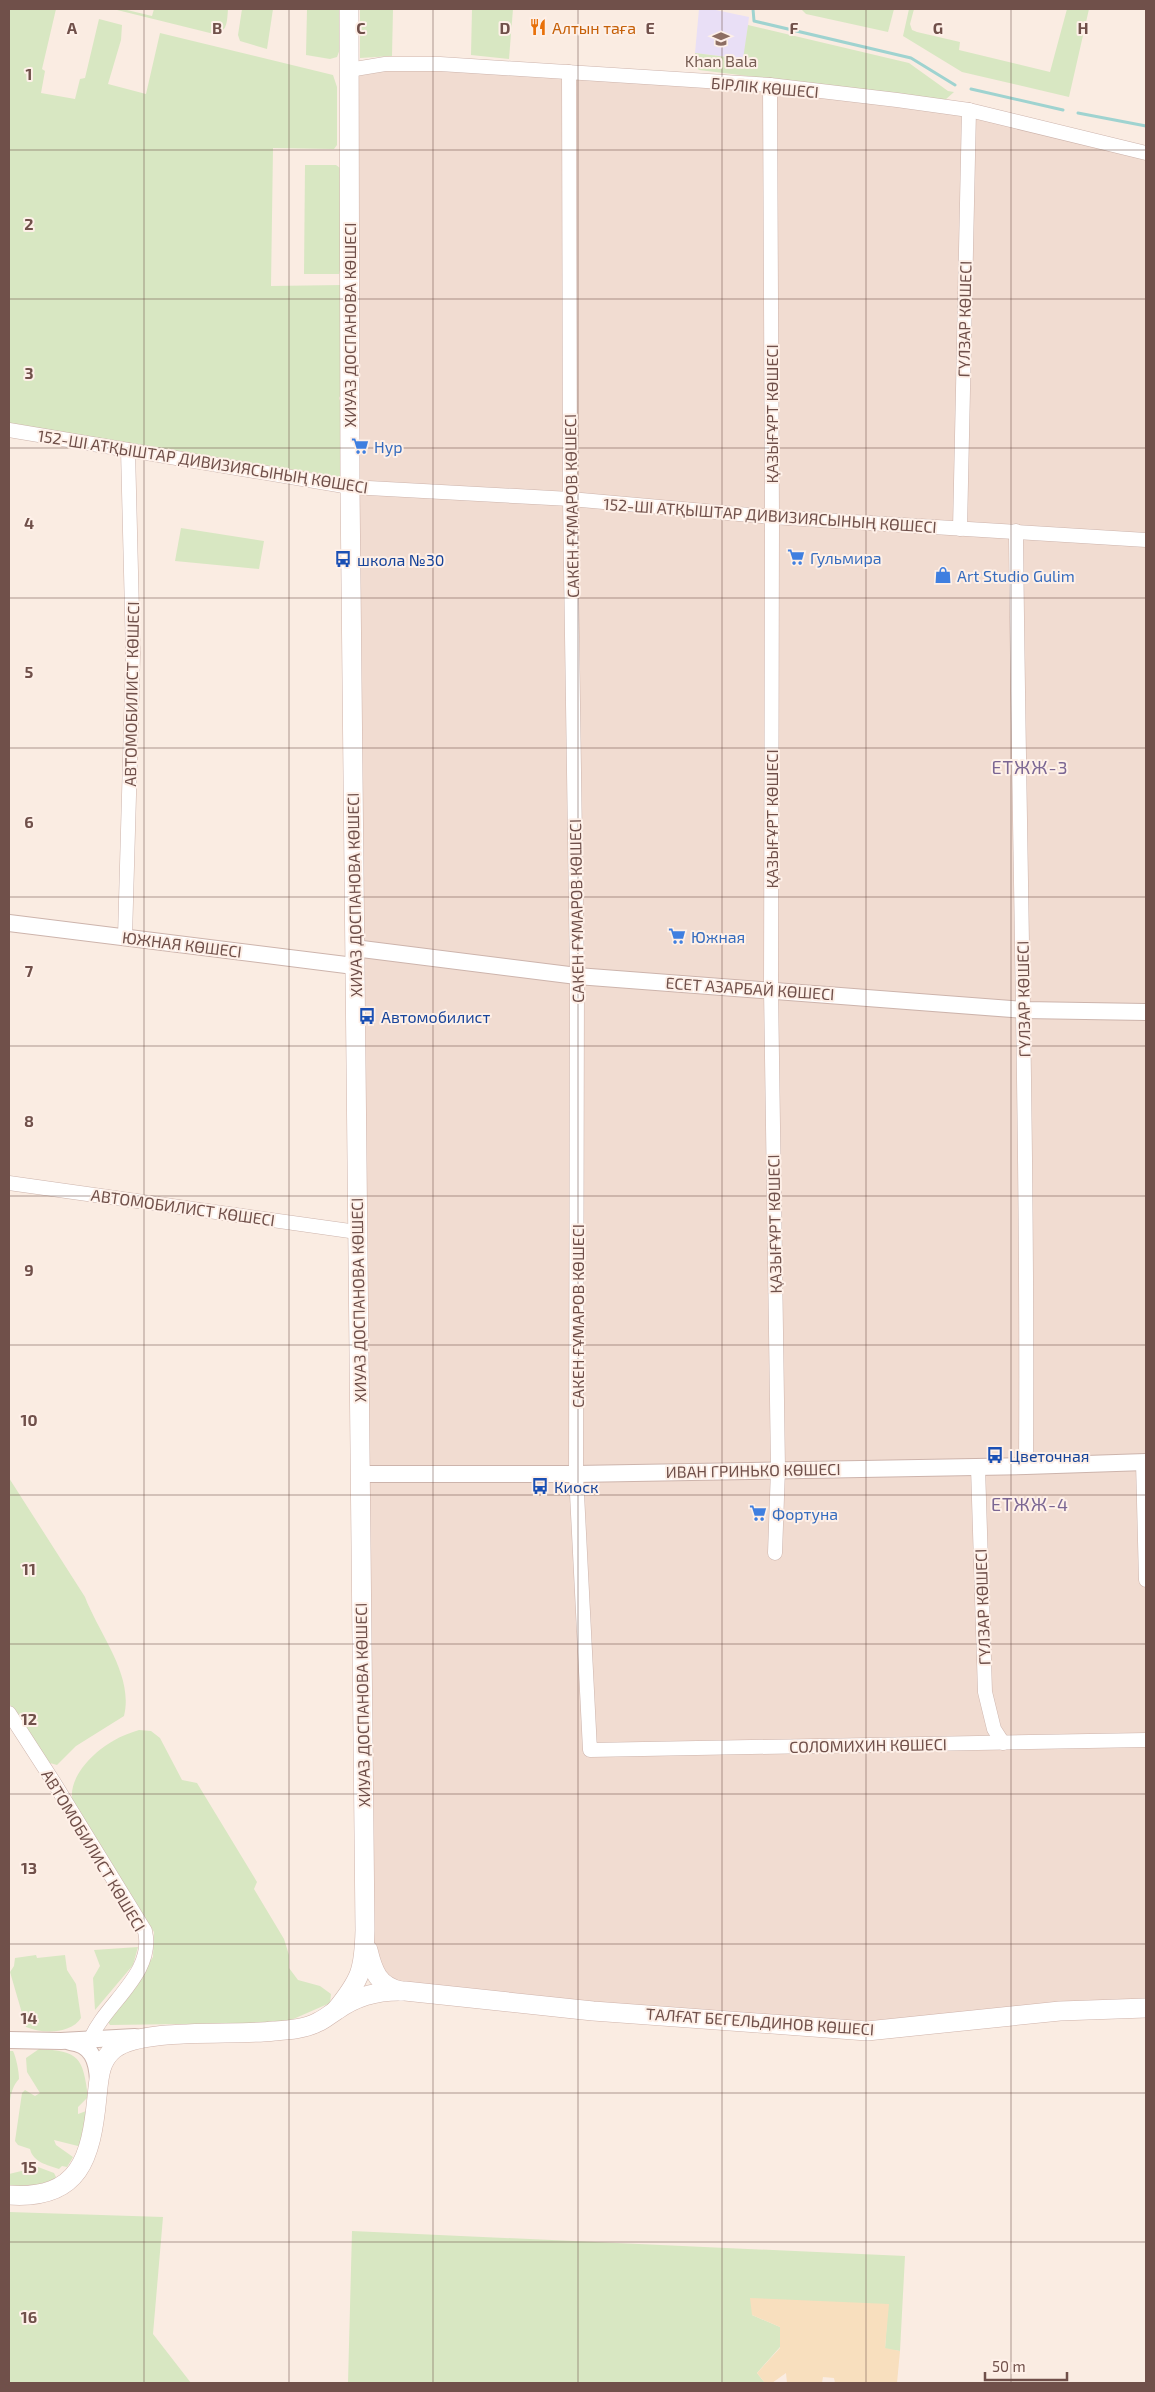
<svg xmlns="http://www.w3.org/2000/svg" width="1155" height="2392" viewBox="0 0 1155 2392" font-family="'Exo 2',sans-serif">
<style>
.residential{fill:#f1dcd1}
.education{fill:#e9dff6}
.green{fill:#d8e7c2}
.sand{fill:#f8dfbe}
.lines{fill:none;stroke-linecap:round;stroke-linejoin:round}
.stream{stroke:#9fd3d0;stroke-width:3}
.minor-casing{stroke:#cdb4ac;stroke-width:15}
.tertiary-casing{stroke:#cdb4ac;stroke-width:18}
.secondary-casing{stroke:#cfb3aa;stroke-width:20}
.minor{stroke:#fff;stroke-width:14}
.tertiary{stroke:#fff;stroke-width:16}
.secondary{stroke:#fff;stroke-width:19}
.grid{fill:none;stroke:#70504a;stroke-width:1;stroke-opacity:0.55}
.labels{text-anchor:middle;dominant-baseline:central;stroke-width:4;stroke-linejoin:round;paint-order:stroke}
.food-label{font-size:16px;fill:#c56008;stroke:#fef0e8;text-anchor:start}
.education-label{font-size:16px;fill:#785e54;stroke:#fef0e8}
.street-label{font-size:16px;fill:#70504a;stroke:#fef0e8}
.shop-label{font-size:16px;fill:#366cbe;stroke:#fef0e8;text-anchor:start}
.transit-label{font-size:16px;fill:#164399;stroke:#fef0e8;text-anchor:start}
.neighbourhood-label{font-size:18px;letter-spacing:1px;fill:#7b6693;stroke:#fef0e8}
.grid-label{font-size:16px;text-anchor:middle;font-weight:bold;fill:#70504a;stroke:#fef0e8;stroke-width:4;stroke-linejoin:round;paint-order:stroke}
</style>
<rect width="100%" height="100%" fill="#faece2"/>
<polygon class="residential" points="374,65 897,100 1146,153 1146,2008 892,2028 405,1991 373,1969 349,70"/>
<polygon class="education" points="699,9 711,9 749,17 744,59 695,53"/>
<g class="green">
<polygon points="9,9 56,9 42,69 45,71 41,93 75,99 80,79 85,78 99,19 122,25 121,40 108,84 146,94 160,33 333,75 337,87 337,145 334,149 273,148 271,286 342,285 344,389 339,398 343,409 345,478 9,424"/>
<path d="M113,9H123L152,16L154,9H228C227,20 228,33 214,34Z"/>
<polygon points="242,9 273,9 267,49 240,41 238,35"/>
<polygon points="307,9 341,9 340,49 337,57 330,59 306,55"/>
<polygon points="360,9 393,9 392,56 360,58"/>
<polygon points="472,9 513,9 509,59 471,55"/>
<polygon points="801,9 894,9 888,32 806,14"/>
<polygon points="909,9 914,9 910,24 912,30 917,32 960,42 959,50 1050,72 1067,9 1089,9 1069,97 962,72 903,36"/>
<polygon points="748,25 909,63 948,91 954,92 945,100 699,70 694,65 695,53 743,59"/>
<polygon points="305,165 336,165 340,168 340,270 339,274 304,274"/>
<polygon points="181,528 264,541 259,569 175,561"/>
<path d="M9,1478L85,1597C99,1634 134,1675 124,1716L76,1746L57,1765L50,1763L43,1753L9,1703Z"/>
<path d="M139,1730L151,1731L160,1738L182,1780L197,1783L257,1882L254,1889L284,1939L289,1955V1968L298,1980L320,1986L331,1994L330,2003L291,2020L263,2023L110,2025L108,2022L153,1957L154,1932L73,1803C66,1779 93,1752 113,1741C121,1736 130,1733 139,1730Z"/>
<polygon points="138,1947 133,1965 95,2010 93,1978 100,1966 94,1950"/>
<path d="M36,1955L37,1958L65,1955L67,1970L76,1984L81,2018C71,2034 42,2034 26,2027L10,1972L14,1966L15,1958Z"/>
<path d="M39,2049C79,2051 83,2057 88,2097L78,2107V2114L89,2110L82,2142L78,2146L54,2140L56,2145L73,2157L67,2167L62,2166L59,2169C47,2165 33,2162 30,2149L18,2145L15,2141L22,2093L25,2090L35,2096L40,2093L27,2072L26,2058Z"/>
<path d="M9,2051H13C16,2057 19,2071 19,2079C9,2089 9,2108 9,2122Z"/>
<path d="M38,2167L54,2173L56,2177C48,2190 23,2187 9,2187V2174Z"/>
<polygon points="9,2212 163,2217 153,2334 191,2383 9,2383"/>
<polygon points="352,2231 905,2256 900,2351 885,2349 888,2304 752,2315 780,2327 780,2347 757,2373 765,2383 348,2383"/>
</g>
<polygon class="sand" points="750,2298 889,2304 885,2348 900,2351 897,2383 835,2383 834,2378 823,2377 822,2383 787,2383 786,2373 772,2383 765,2383 757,2373 780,2348 780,2327 752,2315"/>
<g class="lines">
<g class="stream">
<polyline points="753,9 754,21 911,58 955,85"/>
<polyline points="971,89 1063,110"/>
<polyline points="1078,113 1146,126"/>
</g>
<g class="minor-casing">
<g id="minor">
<polyline points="349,70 385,64 440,64 770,85 897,100 969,110 1146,153"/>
<polyline points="569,72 570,499 577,976 576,1474 590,1750 1146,1740"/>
<polyline points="770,85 772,517 771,989 778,1469 775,1553"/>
<polyline points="9,430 350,487 570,499 772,517 1146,540"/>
<polyline points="960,529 969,110"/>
<path d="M1016,531C1019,843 1028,1155 1026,1466"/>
<polyline points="125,937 133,653 128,450"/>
<polyline points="9,1183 357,1232"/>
<polyline points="1143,1462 1146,1580"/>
<polyline points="978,1467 985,1692 994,1729 1003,1743"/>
<path d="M9,1713L53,1781L145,1931C155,1974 105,2003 90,2040"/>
</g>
</g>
<g class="tertiary-casing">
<g id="tertiary">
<polyline points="9,923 354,966"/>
<polyline points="354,948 577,976 1024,1010 1146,1012"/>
<polyline points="360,1474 576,1474 1026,1466 1146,1462"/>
<polyline points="9,2040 61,2041 135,2037"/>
<path d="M70,2042C92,2044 97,2061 98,2080"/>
</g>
</g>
<g class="secondary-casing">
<g id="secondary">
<path d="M368,1950C373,1971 378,1986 401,1991"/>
<path d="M336,2010C361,1979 364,1970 365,1930L350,487L349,9"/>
<path d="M9,2195C80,2200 91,2158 97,2097C99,2079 99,2061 114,2049C142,2027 235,2036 274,2031C288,2030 305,2029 318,2022C325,2019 330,2014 337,2010C356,1996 381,1990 405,1991L593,2011L867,2031L1060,2011L1146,2008"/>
</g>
</g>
<use href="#minor" class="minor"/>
<use href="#tertiary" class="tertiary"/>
<use href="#secondary" class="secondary"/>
</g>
<path class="grid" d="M144,9V2383M289,9V2383M433,9V2383M578,9V2383M722,9V2383M866,9V2383M1011,9V2383M9,150H1146M9,299H1146M9,448H1146M9,598H1146M9,748H1146M9,897H1146M9,1046H1146M9,1196H1146M9,1345H1146M9,1495H1146M9,1644H1146M9,1794H1146M9,1944H1146M9,2093H1146M9,2242H1146"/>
<defs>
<g id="restaurant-bare" transform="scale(1.35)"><path d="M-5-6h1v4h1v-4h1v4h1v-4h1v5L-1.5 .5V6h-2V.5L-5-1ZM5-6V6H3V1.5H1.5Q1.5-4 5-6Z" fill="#e8710a" stroke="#fef0e8" stroke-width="2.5" paint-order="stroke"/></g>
<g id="school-bare" transform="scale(1.35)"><path d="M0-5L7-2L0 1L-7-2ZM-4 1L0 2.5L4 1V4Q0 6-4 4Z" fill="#8d6e63" stroke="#fef0e8" stroke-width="2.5" paint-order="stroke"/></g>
<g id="supermarket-bare" transform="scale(1.35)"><path d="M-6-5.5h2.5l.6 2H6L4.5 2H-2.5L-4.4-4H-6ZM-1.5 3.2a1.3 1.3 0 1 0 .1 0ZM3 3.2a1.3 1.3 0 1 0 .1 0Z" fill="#3f7fe0" stroke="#fef0e8" stroke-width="2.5" paint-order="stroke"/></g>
<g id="bus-bare" transform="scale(1.35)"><path d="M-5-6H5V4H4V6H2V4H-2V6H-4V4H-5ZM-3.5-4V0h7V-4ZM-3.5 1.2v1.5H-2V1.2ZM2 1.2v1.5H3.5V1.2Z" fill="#1a4fb4" stroke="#fef0e8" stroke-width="2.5" paint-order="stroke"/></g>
<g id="shop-bare" transform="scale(1.35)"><path d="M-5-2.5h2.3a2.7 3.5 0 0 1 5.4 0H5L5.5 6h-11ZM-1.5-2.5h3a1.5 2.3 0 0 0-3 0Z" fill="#3f7fe0" stroke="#fef0e8" stroke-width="2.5" paint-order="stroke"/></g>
</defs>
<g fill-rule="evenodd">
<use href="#restaurant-bare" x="538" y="27"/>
<use href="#school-bare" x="721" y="39"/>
<use href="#supermarket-bare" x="360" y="446"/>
<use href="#supermarket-bare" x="796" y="557"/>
<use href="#bus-bare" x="343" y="559"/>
<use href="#shop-bare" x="943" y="575"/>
<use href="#supermarket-bare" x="677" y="936"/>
<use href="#bus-bare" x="367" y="1016"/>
<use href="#bus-bare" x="995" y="1455"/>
<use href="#bus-bare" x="540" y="1486"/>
<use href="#supermarket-bare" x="758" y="1513"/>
</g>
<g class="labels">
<g class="food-label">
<text x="552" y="27">Алтын таға</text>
</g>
<g class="education-label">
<text x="721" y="60">Khan Bala</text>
</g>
<g class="street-label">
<text transform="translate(765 87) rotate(5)">БІРЛІК КӨШЕСІ</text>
<text transform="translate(964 319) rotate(-89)">ГҮЛЗАР КӨШЕСІ</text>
<text transform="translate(349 325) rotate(-90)">ХИУАЗ ДОСПАНОВА КӨШЕСІ</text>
<text transform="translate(771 414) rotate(-90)">ҚАЗЫҒҰРТ КӨШЕСІ</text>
<text transform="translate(203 461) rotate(9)">152-ШІ АТҚЫШТАР ДИВИЗИЯСЫНЫҢ КӨШЕСІ</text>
<text transform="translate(571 506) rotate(-91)">САКЕН ҒҰМАРОВ КӨШЕСІ</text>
<text transform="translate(770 515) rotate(4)">152-ШІ АТҚЫШТАР ДИВИЗИЯСЫНЫҢ КӨШЕСІ</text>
<text transform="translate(131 694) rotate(-89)">АВТОМОБИЛИСТ КӨШЕСІ</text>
<text transform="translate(771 819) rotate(-90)">ҚАЗЫҒҰРТ КӨШЕСІ</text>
<text transform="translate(354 895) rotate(-91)">ХИУАЗ ДОСПАНОВА КӨШЕСІ</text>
<text transform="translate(576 911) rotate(-91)">САКЕН ҒҰМАРОВ КӨШЕСІ</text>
<text transform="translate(182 944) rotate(7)">ЮЖНАЯ КӨШЕСІ</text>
<text transform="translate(750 988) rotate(4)">ЕСЕТ АЗАРБАЙ КӨШЕСІ</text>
<text transform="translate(1023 999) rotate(-91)">ГҮЛЗАР КӨШЕСІ</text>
<text transform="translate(183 1207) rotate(8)">АВТОМОБИЛИСТ КӨШЕСІ</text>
<text transform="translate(774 1224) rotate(-91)">ҚАЗЫҒҰРТ КӨШЕСІ</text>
<text transform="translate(358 1300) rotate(-91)">ХИУАЗ ДОСПАНОВА КӨШЕСІ</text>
<text transform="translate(577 1316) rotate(-90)">САКЕН ҒҰМАРОВ КӨШЕСІ</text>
<text transform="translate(753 1470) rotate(-1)">ИВАН ГРИНЬКО КӨШЕСІ</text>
<text transform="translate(982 1607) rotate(-92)">ГҮЛЗАР КӨШЕСІ</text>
<text transform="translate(362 1705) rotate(-91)">ХИУАЗ ДОСПАНОВА КӨШЕСІ</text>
<text transform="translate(868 1745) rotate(-1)">СОЛОМИХИН КӨШЕСІ</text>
<text transform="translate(94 1850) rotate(59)">АВТОМОБИЛИСТ КӨШЕСІ</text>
<text transform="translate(760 2021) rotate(4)">ТАЛҒАТ БЕГЕЛЬДИНОВ КӨШЕСІ</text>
</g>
<g class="shop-label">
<text x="374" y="446">Нур</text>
<text x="810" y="557">Гульмира</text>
<text x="957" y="575">Art Studio Gulim</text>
<text x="691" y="936">Южная</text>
<text x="772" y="1513">Фортуна</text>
</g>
<g class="transit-label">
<text x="357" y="559">школа №30</text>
<text x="381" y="1016">Автомобилист</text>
<text x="1009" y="1455">Цветочная</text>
<text x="554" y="1486">Киоск</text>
</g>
<g class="neighbourhood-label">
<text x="1030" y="767">ЕТЖЖ-3</text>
<text x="1030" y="1504">ЕТЖЖ-4</text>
</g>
</g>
<g class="grid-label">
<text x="72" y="34">A</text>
<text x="217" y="34">B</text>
<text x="361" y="34">C</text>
<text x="505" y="34">D</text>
<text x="650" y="34">E</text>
<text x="794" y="34">F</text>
<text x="938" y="34">G</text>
<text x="1083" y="34">H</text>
<text x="29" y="80">1</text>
<text x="29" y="230">2</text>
<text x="29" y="379">3</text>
<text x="29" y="529">4</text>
<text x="29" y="678">5</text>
<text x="29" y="828">6</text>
<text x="29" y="977">7</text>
<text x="29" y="1127">8</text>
<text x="29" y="1276">9</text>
<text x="29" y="1426">10</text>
<text x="29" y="1575">11</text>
<text x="29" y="1725">12</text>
<text x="29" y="1874">13</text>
<text x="29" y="2024">14</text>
<text x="29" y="2173">15</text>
<text x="29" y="2323">16</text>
</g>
<rect width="1155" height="2392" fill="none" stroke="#70504a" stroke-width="20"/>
<path d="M985 2372v8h82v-8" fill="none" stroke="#70504a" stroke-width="2.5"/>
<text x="992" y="2372" font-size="15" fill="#70504a" stroke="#fef0e8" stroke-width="4" paint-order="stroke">50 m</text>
</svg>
